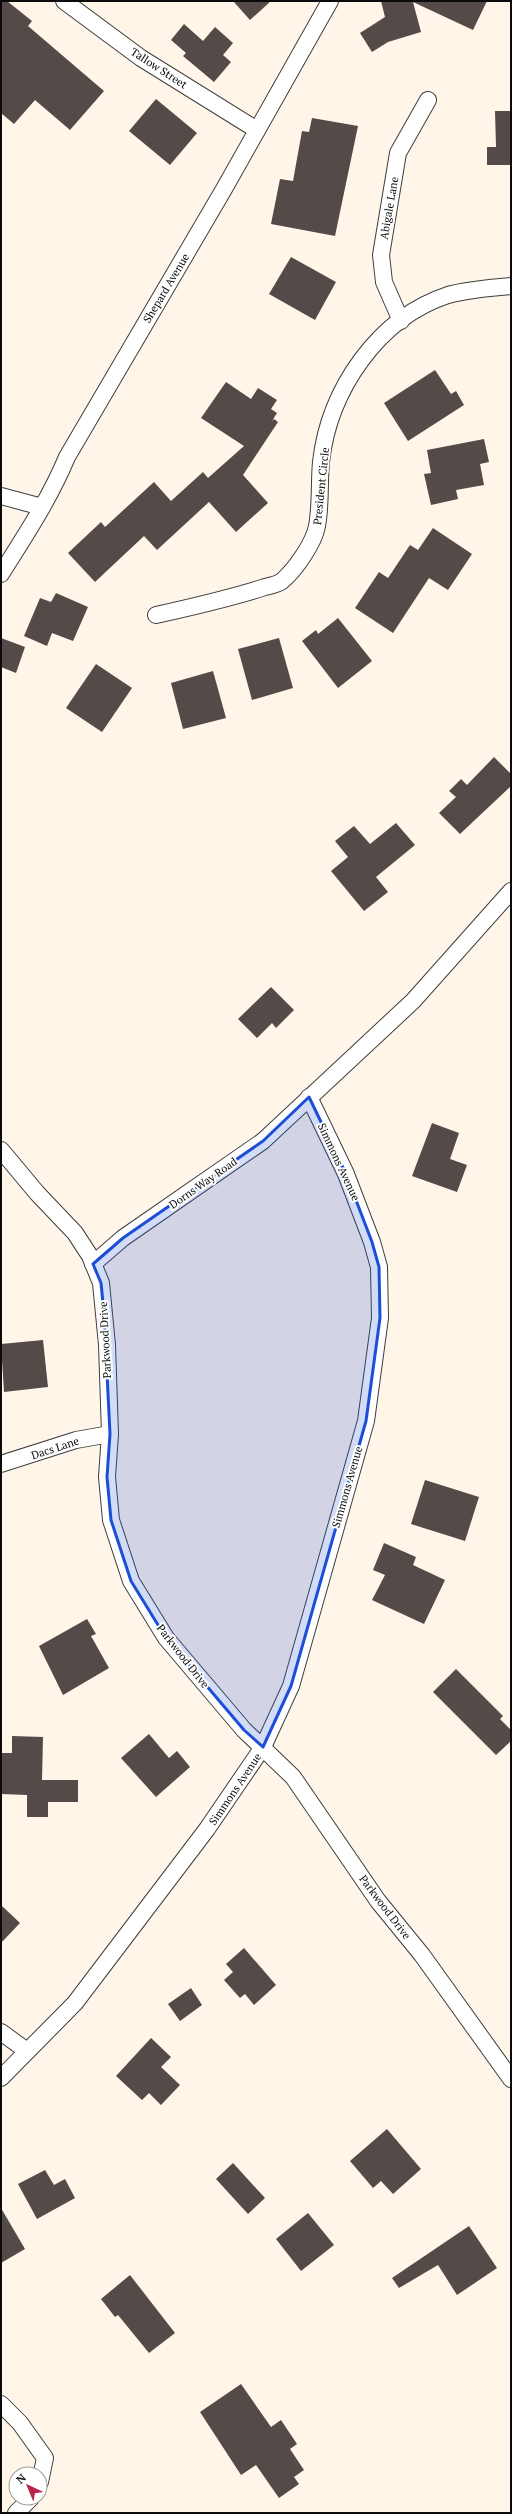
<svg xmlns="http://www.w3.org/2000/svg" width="512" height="2514" viewBox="0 0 512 2514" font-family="'PT Serif',serif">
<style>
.building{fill:#544a47}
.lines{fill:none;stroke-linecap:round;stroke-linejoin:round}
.minor-casing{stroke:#3e3e3e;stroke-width:18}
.minor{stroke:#fff;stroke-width:16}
.marked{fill:#1d4ed8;fill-opacity:0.2;stroke:#1d4ed8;stroke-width:3;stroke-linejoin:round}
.labels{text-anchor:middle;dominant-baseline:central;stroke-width:4;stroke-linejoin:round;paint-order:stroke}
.street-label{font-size:11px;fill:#0b0b0b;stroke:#fff}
</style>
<rect width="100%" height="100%" fill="#fff6e9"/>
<g class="building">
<polygon points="1,1 7,1 32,21 28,26 104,91 70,130 35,100 14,124 1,113"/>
<polygon points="233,1 271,1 250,20"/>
<polygon points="381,1 487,1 473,30 413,2 421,32 388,42 372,52 360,33 385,17"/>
<polygon points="184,24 203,41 215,27 233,43 223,55 231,62 214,82 183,56 186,53 171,40"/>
<polygon points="156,99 197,133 170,165 129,131"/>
<polygon points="495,111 511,111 511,165 487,165 487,147 496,147"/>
<polygon points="312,118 358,126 335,236 271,224 280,179 293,181 302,131 309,132"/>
<polygon points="291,257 336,282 315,320 269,294"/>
<polygon points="435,370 451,394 456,391 464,405 408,441 384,403"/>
<polygon points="226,382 251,399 258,388 277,400 271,409 277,413 272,421 274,419 278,422 243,475 268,503 236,532 209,502 157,550 144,536 95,582 68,553 101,522 105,527 154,482 171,501 203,472 208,478 244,446 201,418"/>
<polygon points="484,439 489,462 480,464 484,485 456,490 458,499 431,505 424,474 431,473 427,450"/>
<polygon points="433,528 472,554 448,590 429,578 393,633 355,608 379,572 388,578 410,545 418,550"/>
<polygon points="56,593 88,607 73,641 52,633 47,646 24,636 40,598 51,602"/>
<polygon points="338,618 372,661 338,688 302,641 316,630 318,634"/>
<polygon points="1,638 25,647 16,673 1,667"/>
<polygon points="279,638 293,688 252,700 238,649"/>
<polygon points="96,664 132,688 102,732 66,708"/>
<polygon points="213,671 226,718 183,729 171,683"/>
<polygon points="494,757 511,774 511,786 460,834 439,813 456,797 449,791 461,779 467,785"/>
<polygon points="396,823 415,845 376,877 388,892 364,911 331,871 348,857 335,841 354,826 370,844"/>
<polygon points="271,987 294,1010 276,1028 272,1023 257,1038 238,1019"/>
<polygon points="432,1123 459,1133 450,1159 467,1165 457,1192 412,1176"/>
<polygon points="43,1340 48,1387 4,1392 1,1344"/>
<polygon points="425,1480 479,1497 465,1541 411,1524"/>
<polygon points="384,1543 416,1557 413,1565 445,1580 424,1624 372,1600 385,1575 373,1570"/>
<polygon points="87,1619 96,1634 91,1636 109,1668 63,1695 39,1646"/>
<polygon points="456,1669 503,1716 500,1719 511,1730 511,1741 496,1755 433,1692"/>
<polygon points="149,1734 169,1758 177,1751 190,1767 156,1797 121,1758"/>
<polygon points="12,1736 43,1737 42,1780 78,1780 78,1802 48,1802 48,1817 27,1817 27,1795 1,1794 1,1753 12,1753"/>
<polygon points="1,1905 20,1923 1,1943"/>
<polygon points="244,1948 276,1985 254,2005 245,1994 240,1998 224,1980 233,1972 226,1964"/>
<polygon points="191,1988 202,2005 180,2021 168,2004"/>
<polygon points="151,2038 171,2057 161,2067 180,2085 161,2105 149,2093 142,2100 116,2076"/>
<polygon points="387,2129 421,2169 393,2194 381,2181 373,2188 350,2161"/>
<polygon points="233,2163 265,2198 248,2214 216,2179"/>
<polygon points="45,2170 54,2185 65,2179 75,2198 37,2219 18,2184"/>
<polygon points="1,2208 25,2249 1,2263"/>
<polygon points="308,2213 334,2245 301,2271 276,2239"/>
<polygon points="469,2226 497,2268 457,2295 438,2265 399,2288 392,2278"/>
<polygon points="130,2275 175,2333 149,2353 118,2315 115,2317 101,2299"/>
<polygon points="241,2384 271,2427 281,2420 297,2444 290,2449 304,2470 294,2477 299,2484 279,2498 256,2465 241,2475 200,2412"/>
</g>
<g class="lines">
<g class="minor-casing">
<g id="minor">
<polyline points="64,1 141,58 257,130"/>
<polyline points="401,321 384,282 381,255 398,153 428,100"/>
<polyline points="1,496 42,507"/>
<path d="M1,574C25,536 50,498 67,457L224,189L330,1"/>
<path d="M156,615C192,607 227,599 262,588C268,586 277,585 282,581C295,570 314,543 317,526C321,505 319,483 321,462C329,390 378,318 448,295C469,289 490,288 511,286"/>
<polyline points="1,1150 37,1193 75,1233 90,1256 101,1283 107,1345 110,1434 107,1477 111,1520 131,1581 166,1638 244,1730 293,1777 378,1901 422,1955 511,2079"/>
<polyline points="93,1264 123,1238 263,1141 413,1001 511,891"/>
<polyline points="1,1464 76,1440 110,1434"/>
<polyline points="1,2032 27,2051"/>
<polyline points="1,2078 75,2003 207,1829 263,1747 291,1686 366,1421 380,1318 379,1267 372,1242 346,1174 309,1097"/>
<polyline points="1,2404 20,2423 45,2458 40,2482"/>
<polyline points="16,2513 31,2498"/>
</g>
</g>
<use href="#minor" class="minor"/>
</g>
<path class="marked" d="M309,1097L346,1174L372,1242L379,1267L380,1318L366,1421L291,1686L263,1747L244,1730L166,1638L131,1581L111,1520L107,1477L110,1434L104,1313L101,1283L93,1264L123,1238L263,1141Z"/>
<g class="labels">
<g class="street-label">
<text transform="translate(159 68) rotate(33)">Tallow Street</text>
<text transform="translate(389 208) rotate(-80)">Abigale Lane</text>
<text transform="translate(166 288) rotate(-59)">Shepard Avenue</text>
<text transform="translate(321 486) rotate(-84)">President Circle</text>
<text transform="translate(339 1162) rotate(65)">Simmons Avenue</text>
<text transform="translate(203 1183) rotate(-35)">Dorns Way Road</text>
<text transform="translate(105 1340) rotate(-93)">Parkwood Drive</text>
<text transform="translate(55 1448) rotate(-18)">Dacs Lane</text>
<text transform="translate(347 1487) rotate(-74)">Simmons Avenue</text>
<text transform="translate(183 1656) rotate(52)">Parkwood Drive</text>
<text transform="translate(235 1789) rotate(-56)">Simmons Avenue</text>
<text transform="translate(385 1907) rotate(53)">Parkwood Drive</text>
</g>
</g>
<rect width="512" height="2514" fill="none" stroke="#0b0b0b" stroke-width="4"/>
<g transform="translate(28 2486) rotate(316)"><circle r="19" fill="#ffffff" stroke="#9d9d9d"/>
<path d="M0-3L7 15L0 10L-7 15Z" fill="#bb2348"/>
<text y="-6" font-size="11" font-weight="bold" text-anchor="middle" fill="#0b0b0b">N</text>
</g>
</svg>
